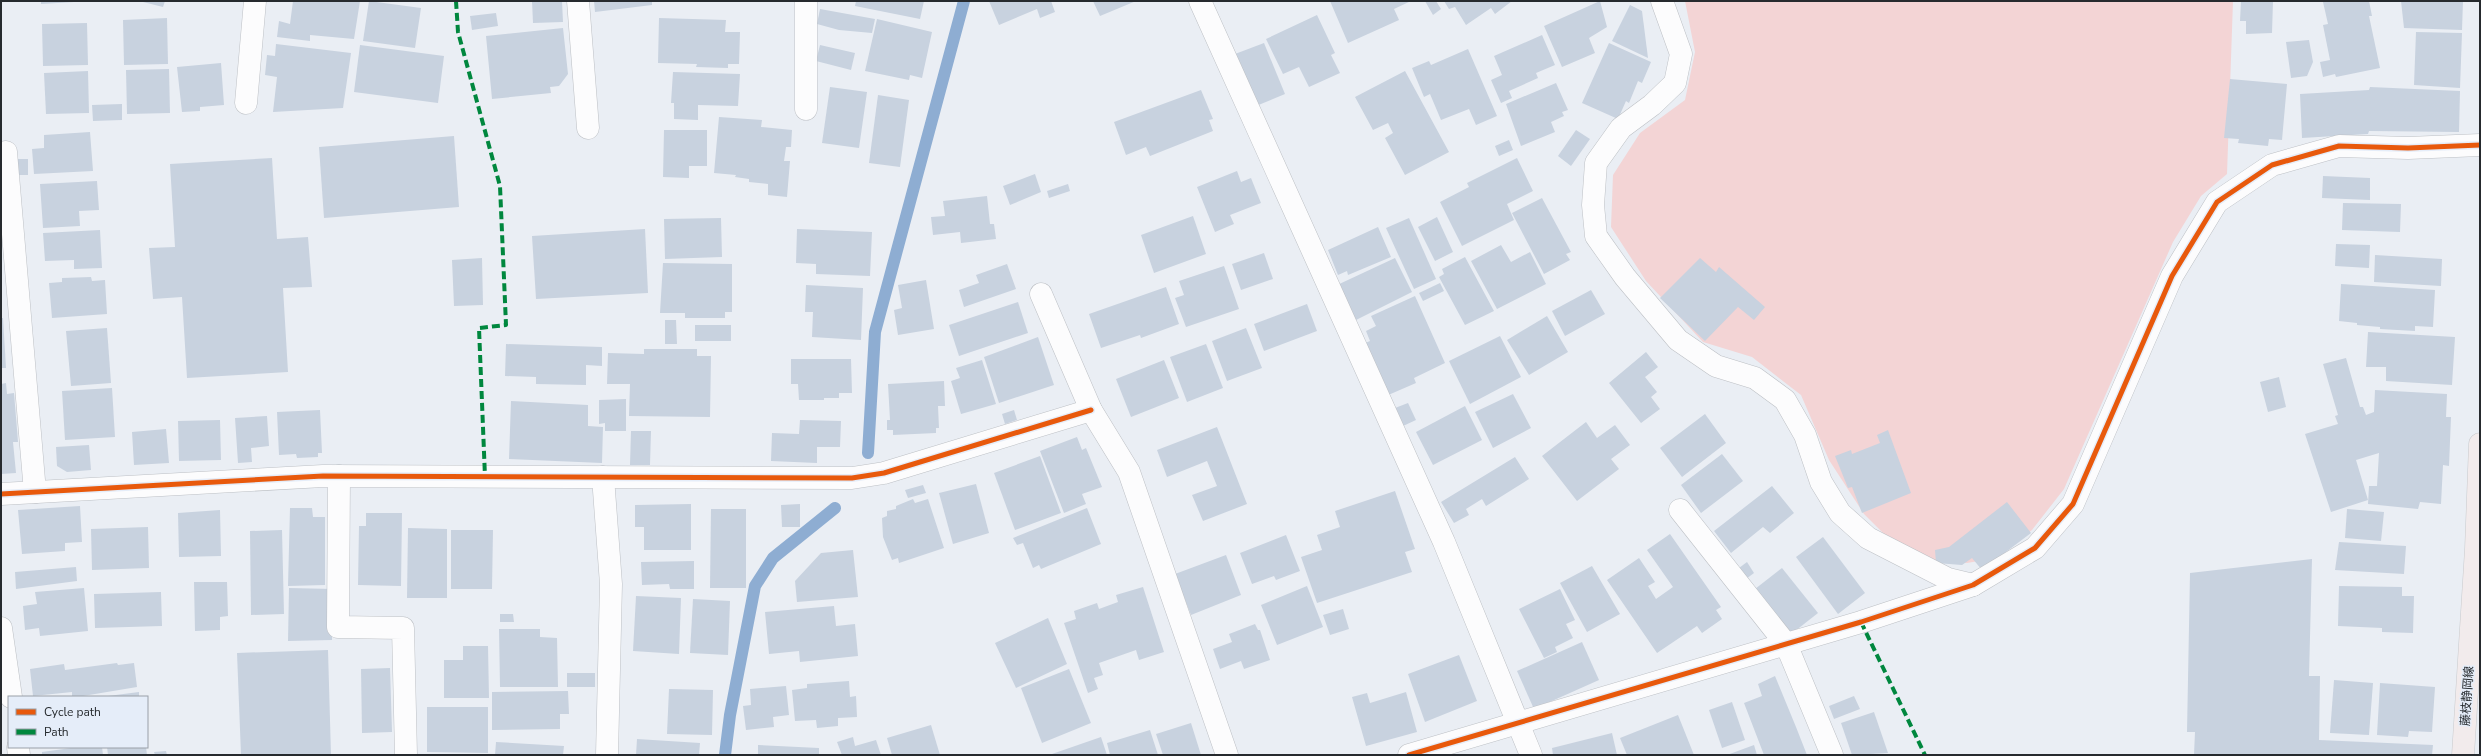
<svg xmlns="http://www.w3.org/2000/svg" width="2481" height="756" viewBox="0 0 2481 756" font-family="'Nunito Sans','Noto Sans JP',sans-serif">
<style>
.green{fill:#f3d4d5}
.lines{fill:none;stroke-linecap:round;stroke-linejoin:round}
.stream{stroke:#8eadd2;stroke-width:12}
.building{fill:#c8d2df}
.minor-casing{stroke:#bdc0c5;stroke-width:23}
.major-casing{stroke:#c8cacd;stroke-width:23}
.minor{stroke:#fcfcfd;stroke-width:22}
.major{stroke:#f2ebec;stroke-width:22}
.quiet{stroke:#00873e;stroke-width:4;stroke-dasharray:8 4;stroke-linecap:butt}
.cycleway-casing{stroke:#e5edf9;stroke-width:8}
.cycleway{stroke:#e8590c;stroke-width:5}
.labels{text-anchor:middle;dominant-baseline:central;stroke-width:3;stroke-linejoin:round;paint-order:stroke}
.street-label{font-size:12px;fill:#262a2e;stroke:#e5edf9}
</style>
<rect width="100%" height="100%" fill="#eaeef4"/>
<polygon class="green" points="1685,1 2233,1 2227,174 2201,196 2173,242 2064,489 2032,530 1996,558 1967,563 1932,560 1893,543 1864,514 1829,460 1801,395 1752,357 1703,342 1646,281 1611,227 1613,175 1640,133 1685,100 1695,52"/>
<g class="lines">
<g class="stream">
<polyline points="868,453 875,332 964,1"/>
<polyline points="725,755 730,715 755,586 773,558 835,508"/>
</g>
</g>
<g class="building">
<polygon points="41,1 74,1 74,2 41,4"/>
<polygon points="139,1 165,1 163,7"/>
<polygon points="293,1 360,1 354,39 310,35 310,41 277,37 279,21 290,24"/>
<polygon points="369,1 421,8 415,48 363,41"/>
<polygon points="532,1 562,1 563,22 533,23"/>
<polygon points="594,1 652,1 652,5 595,12"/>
<polygon points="856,1 924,1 920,19 855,6"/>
<polygon points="989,1 1051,1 1055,12 1040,18 1037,9 999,25"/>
<polygon points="1093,1 1136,1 1100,16"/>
<polygon points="1330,1 1411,1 1394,9 1399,20 1348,43"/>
<polygon points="1425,1 1436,1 1441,9 1433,15"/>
<polygon points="1444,1 1512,1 1495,14 1491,8 1466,25 1455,7 1449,9"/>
<polygon points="1600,1 1607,27 1589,38 1595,53 1562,67 1544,26"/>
<polygon points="2241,1 2273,1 2272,33 2246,34 2246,21 2240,21"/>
<polygon points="2327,1 2369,1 2372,16 2369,16 2380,68 2336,77 2335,74 2323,77 2320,62 2330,60 2323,25 2328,24 2323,2"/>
<polygon points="2401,1 2463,1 2462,30 2404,28"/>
<polygon points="1630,5 1642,11 1648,58 1612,41"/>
<polygon points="820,9 875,19 872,33 839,30 817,24"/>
<polygon points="496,13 498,26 472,30 470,16"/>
<polygon points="1317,15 1335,53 1331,55 1340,73 1309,87 1299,67 1283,74 1266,39"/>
<polygon points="167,18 168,64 124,65 123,20"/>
<polygon points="659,18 726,20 725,32 740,32 739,64 728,64 728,68 696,67 697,64 658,63"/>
<polygon points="877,19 932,32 922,78 910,75 909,80 865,71"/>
<polygon points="87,23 88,65 43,66 42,24"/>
<polygon points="563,28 568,74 559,86 550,87 551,93 492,99 486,36"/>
<polygon points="2416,32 2462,33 2460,88 2414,85"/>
<polygon points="1542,35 1555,65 1536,73 1538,78 1509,91 1512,98 1501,103 1491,80 1502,75 1494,56"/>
<polygon points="2309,40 2313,62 2307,76 2291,78 2286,42"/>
<polygon points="1264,43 1285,94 1256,106 1235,54"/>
<polygon points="1609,43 1651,62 1642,83 1638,81 1629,103 1626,101 1618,119 1582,103"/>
<polygon points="276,44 351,53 343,108 273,112 277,77 265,75 267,55 275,56"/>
<polygon points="360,45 444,56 438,103 354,92"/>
<polygon points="820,45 855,53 851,70 816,61"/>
<polygon points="1468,49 1497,116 1476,125 1469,109 1441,120 1430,94 1424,97 1412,68 1429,61 1431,65"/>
<polygon points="221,63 224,105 200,107 200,111 182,112 177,67"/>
<polygon points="169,69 170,113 127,114 126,70"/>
<polygon points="88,71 89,113 46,114 44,73"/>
<polygon points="1405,71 1449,152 1405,175 1385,138 1393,133 1388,123 1373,130 1355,97"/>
<polygon points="673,72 740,74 738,106 698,105 698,120 674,119 674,103 671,103"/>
<polygon points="2230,79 2287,84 2282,140 2269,139 2268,146 2238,143 2239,139 2224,138"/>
<polygon points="1556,83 1568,110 1562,112 1564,116 1551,122 1555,132 1521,146 1506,104"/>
<polygon points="830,87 867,92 859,148 822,143"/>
<polygon points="2370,87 2460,91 2459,132 2369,131 2368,134 2302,138 2300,94 2369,90"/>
<polygon points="1201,90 1213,119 1209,120 1213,131 1150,156 1146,147 1126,155 1114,122"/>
<polygon points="878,95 909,100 900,167 869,163"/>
<polygon points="122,104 122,120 93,121 92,105"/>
<polygon points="719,117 762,120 761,127 792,130 791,147 786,147 784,161 790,161 787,197 768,195 768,184 749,182 749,179 735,177 736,175 714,173"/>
<polygon points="664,130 707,130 707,166 689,166 689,178 663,177"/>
<polygon points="1576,130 1590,139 1571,166 1558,156"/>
<polygon points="90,132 93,171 34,174 32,149 44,148 44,135"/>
<polygon points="454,136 459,207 324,218 319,147"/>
<polygon points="1509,140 1513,150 1499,156 1495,146"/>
<polygon points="272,158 277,239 308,237 312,287 283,288 288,372 187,378 182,297 153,299 149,248 175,247 170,164"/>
<polygon points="1517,158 1533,191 1507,204 1514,220 1462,246 1440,202 1469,187 1467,183"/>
<rect x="15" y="159" width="13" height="16"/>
<polygon points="1237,171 1241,182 1251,178 1261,203 1230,215 1234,224 1215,232 1197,187"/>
<polygon points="1035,174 1041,192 1010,205 1003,186"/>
<polygon points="2323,176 2370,178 2370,200 2322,198"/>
<polygon points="97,181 99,210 79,211 80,226 43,228 40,184"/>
<polygon points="1068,184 1070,191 1049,198 1047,191"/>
<polygon points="987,196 990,224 994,224 996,239 961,243 960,232 933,235 931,217 945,216 943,201"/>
<polygon points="1542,198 1571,252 1566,254 1570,260 1544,274 1512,213"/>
<polygon points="2343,203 2401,204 2400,232 2342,230"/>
<polygon points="1193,216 1206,254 1154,273 1141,235"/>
<polygon points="1437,217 1453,252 1435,261 1418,227"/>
<polygon points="721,218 722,257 665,259 664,219"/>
<polygon points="1409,218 1436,279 1414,289 1386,228"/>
<polygon points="1378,227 1391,257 1348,275 1347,271 1338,275 1328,250"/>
<polygon points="645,229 648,293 536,299 532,236"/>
<polygon points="797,229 872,232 870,276 816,274 816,264 796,263"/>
<polygon points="100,230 102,268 74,269 74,260 45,261 43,233"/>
<polygon points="2336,244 2370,245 2369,268 2335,266"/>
<polygon points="1501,245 1511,262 1530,252 1546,284 1497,309 1471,261"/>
<polygon points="1264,253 1273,279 1241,290 1232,264"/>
<polygon points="2375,255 2442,259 2441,286 2374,282"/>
<polygon points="1465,257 1494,311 1465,325 1439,277 1444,274 1442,269"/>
<polygon points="482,258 483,305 454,306 452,260"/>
<polygon points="1395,258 1412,292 1352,322 1335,286"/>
<polygon points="1700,258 1716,272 1719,267 1765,307 1754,320 1738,307 1705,341 1660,298"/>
<polygon points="663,263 732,264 732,312 725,312 725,318 685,318 685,313 660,313"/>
<polygon points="1007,264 1016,289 964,307 959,290 979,283 976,275"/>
<polygon points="1224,266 1239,309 1186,327 1175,298 1184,295 1179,281"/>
<polygon points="91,277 92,281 105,280 107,314 52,318 49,283 62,282 62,278"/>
<polygon points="926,280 934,329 898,335 894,310 902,308 898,285"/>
<polygon points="1440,283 1444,291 1423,301 1419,293"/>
<polygon points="2341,284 2435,290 2433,327 2415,326 2415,331 2380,329 2380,327 2357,325 2357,323 2339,321"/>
<polygon points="806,285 863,288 861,340 812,337 813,312 805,312"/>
<polygon points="1166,287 1179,324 1141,338 1140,335 1101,348 1089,314"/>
<polygon points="1591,290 1605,314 1565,336 1552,311"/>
<polygon points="1415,296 1445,363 1414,378 1416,383 1386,396 1363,344 1370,341 1366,331 1376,326 1371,316"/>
<polygon points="1018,302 1028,333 959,356 949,325"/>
<polygon points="1307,304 1317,331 1264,351 1254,324"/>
<polygon points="1547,316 1568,352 1529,375 1507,340"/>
<polygon points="1,318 3,318 6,368 1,368"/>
<polygon points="665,320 676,320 677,344 665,344"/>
<rect x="695" y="325" width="36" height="16"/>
<polygon points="107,328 111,383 71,386 66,331"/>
<polygon points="1246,328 1262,368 1227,381 1212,341"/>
<polygon points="2368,332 2455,337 2452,385 2386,381 2386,367 2366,367"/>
<polygon points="1500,336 1521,377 1470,404 1449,361"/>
<polygon points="1038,337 1054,385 999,403 984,357"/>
<polygon points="506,344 602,347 602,366 586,365 586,385 536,384 536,377 505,376"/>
<polygon points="1206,344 1223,388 1187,402 1170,357"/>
<polygon points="644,349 697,349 697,356 711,356 710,417 629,416 630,384 607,384 608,353 644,354"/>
<polygon points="1646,352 1658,367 1645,377 1657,392 1651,397 1660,409 1641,423 1609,383"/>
<polygon points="2346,358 2360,407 2363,407 2366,415 2374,412 2375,390 2447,394 2446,417 2451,417 2449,466 2443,465 2441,504 2420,502 2418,509 2368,504 2369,486 2377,486 2379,453 2356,460 2368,500 2331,512 2305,434 2338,424 2335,416 2338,415 2323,364"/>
<polygon points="791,359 851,359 852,393 839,393 839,398 824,398 824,400 799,400 798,384 791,384"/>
<polygon points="982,360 996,404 961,414 951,381 960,378 956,368"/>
<polygon points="1164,360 1179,398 1131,417 1116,379"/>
<polygon points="2279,377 2286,407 2268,412 2260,382"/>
<polygon points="944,381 945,406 938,406 939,428 936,428 936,433 893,435 893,430 887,430 887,420 890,420 888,384"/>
<polygon points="6,383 7,394 14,393 18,442 13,442 16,473 1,474 1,384"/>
<polygon points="112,388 115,437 65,440 62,391"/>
<polygon points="1513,394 1531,428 1493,448 1475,412"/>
<polygon points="626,399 626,431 605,431 605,423 599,424 599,400"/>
<polygon points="511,401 588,405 588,426 603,427 602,463 509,459"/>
<polygon points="1408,403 1416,420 1403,426 1395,408"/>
<polygon points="1465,406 1482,440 1433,465 1416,432"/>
<polygon points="320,410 322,453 318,453 318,457 297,458 296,454 279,455 277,412"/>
<polygon points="1014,410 1017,420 1005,424 1002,414"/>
<polygon points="1705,414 1726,443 1682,477 1660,448"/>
<polygon points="267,416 269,446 251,448 252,462 238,463 235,418"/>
<polygon points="220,420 221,460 179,461 178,421"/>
<polygon points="800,420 841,421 840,447 817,447 817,463 771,461 772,433 799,434"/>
<polygon points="1586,422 1597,438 1615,425 1630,445 1611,459 1619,469 1577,501 1542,456"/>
<polygon points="1217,427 1247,504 1203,521 1192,495 1217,486 1207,461 1167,477 1157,450"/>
<polygon points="166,429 169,463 134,465 132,432"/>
<polygon points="1888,430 1911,493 1862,513 1852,487 1848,488 1835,456 1851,450 1852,454 1880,443 1877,435"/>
<polygon points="631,431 651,431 650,465 630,465"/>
<polygon points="1077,437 1082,450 1086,448 1102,487 1082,494 1086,504 1064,513 1040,451"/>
<polygon points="89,445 91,470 67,472 57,466 56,447"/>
<polygon points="1722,454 1743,481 1701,513 1681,485"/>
<polygon points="1040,456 1061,513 1015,530 994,473"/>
<polygon points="1515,457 1529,479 1486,506 1482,499 1466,509 1469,515 1454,523 1441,502"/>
<polygon points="976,484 989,533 953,544 939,493"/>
<polygon points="923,485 926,493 908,498 905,490"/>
<polygon points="1772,486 1794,513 1770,533 1763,527 1731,553 1714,531"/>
<polygon points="1395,491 1415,549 1405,552 1412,572 1317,603 1301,557 1322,550 1317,535 1340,527 1335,511"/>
<polygon points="913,499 915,503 928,499 944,548 899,563 898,558 892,560 883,537 882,518 887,516 887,511 896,509 896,506"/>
<polygon points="2007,502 2031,533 1982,570 1972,558 1962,565 1936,563 1935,550 1949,547"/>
<polygon points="691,504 691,550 644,550 644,527 635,527 635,505"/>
<polygon points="800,504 800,527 782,527 781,505"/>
<polygon points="80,506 82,542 65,543 65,551 22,554 18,510"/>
<polygon points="290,508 312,508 313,517 325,517 325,585 288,586"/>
<polygon points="1087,508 1101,544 1041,569 1039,565 1033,568 1023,543 1017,545 1013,538"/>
<polygon points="711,509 746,509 746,588 710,588"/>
<polygon points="2347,509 2384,512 2381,541 2345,538"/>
<polygon points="220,510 221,556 179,557 178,513"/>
<polygon points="366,513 402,513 401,586 358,585 359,526 366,526"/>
<polygon points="148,527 149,568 92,570 91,529"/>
<polygon points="408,528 447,529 447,598 407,598"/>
<polygon points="282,530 284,614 251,615 250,531"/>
<polygon points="451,530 493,530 492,589 451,589"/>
<polygon points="1670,534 1721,607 1716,610 1722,619 1702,633 1697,626 1657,653 1607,580 1639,558 1655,582 1648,586 1656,599 1673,587 1647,550"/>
<polygon points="1286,535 1300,571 1276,580 1274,576 1252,584 1240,553"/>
<polygon points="1823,537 1865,593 1838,614 1796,557"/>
<polygon points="2339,542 2406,546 2404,574 2335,570"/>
<polygon points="853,550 858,597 797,602 795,581 821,553"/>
<polygon points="1226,555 1241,595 1191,615 1175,574"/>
<polygon points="2312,559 2309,676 2320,676 2319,740 2433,745 2432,755 2194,755 2195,732 2187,732 2190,573"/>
<polygon points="694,561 694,589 670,589 669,584 642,585 641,562"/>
<polygon points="1747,562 1754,573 1746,579 1739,568"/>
<polygon points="1592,566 1620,614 1587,632 1560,583"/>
<polygon points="76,567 77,581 16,589 15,572"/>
<polygon points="1782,568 1818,613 1790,635 1755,589"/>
<polygon points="194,582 227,582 228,616 220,617 220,630 195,631"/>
<polygon points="1307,586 1323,627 1277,645 1261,605"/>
<polygon points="2339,586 2402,587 2402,596 2414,596 2413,633 2382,632 2382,628 2338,626"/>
<polygon points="1143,587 1164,652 1139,660 1136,650 1099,663 1103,675 1094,678 1098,689 1088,693 1064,623 1076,619 1074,611 1097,603 1099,609 1118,602 1116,595"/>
<polygon points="84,588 88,631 40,636 39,628 25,630 23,606 37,604 35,592"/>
<polygon points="289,588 333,589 332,640 288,641"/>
<polygon points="1560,589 1575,620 1566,624 1573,638 1555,647 1557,652 1544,658 1519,609"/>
<polygon points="161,592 162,626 95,628 94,594"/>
<polygon points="636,596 681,598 679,654 633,651"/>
<polygon points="693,599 730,601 728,655 690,653"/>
<polygon points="834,606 836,626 855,624 858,656 800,662 799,651 769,654 765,612"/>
<polygon points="1343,609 1349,629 1330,635 1323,615"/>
<polygon points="500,614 513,614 514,622 500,622"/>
<polygon points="1048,618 1067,664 1016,688 995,643"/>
<polygon points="1255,624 1258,630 1260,630 1270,660 1244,669 1241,661 1220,669 1213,649 1232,642 1229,634"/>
<polygon points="499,629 540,629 540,637 557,638 558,687 500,687"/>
<polygon points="1582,642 1599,680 1534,709 1517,671"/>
<polygon points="463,646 488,646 489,698 444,698 444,660 463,660"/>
<polygon points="328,650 331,755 241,755 237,653"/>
<polygon points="1459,655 1477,701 1425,722 1408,674"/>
<polygon points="117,663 118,665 134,663 137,687 77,697 72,697 72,692 33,696 30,669 64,664 65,670"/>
<polygon points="390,668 392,732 362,733 361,669"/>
<polygon points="1069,669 1091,723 1042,743 1021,688"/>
<rect x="567" y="673" width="28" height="14"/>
<polygon points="1775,676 1796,727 1807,755 1764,755 1744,703 1762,696 1758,684"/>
<polygon points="2334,680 2373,683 2369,735 2330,733"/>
<polygon points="849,681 850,697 856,696 857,717 838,718 838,726 817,728 816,720 795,721 792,690 807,688 807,684"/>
<polygon points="2380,683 2435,687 2432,732 2409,731 2408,737 2377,735"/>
<polygon points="786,686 789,715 773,717 774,727 746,730 743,706 751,705 750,689"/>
<polygon points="669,689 713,690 712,735 667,734"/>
<polygon points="568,691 569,714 560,714 560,729 492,730 492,692"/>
<polygon points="139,692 139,697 108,697 108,696"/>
<polygon points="1406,692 1417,732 1366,746 1352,697 1367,693 1370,703"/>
<polygon points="1854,696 1860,709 1834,719 1829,706"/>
<polygon points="1732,702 1745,740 1722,748 1709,710"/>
<polygon points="427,707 488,707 488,753 427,752"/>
<polygon points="1874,712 1888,753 1852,755 1841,723"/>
<polygon points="1678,715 1694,755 1627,755 1620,738"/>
<polygon points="1191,723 1201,755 1163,755 1156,734"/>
<polygon points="931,725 940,755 892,755 887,738"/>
<polygon points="1150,730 1158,755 1110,755 1107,743"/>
<polygon points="1612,733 1617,755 1553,755 1552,748"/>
<polygon points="853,737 855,746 876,740 881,755 842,755 837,742"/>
<polygon points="1101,737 1107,755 1052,755 1052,754"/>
<polygon points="637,739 700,743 699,755 636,755"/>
<polygon points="496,742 564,746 563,755 495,755"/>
<polygon points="758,745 819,748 819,755 758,755"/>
<polygon points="1754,745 1757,755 1727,755"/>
<polygon points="78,747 102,747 103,755 42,755 42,752"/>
<polygon points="107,747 146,747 147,755 108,755"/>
<polygon points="166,751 167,755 155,755 154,752"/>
</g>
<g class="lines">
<g class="minor-casing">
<g id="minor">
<polyline points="578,1 588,128"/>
<polyline points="806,1 806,109"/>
<polyline points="1200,1 1444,542 1531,755"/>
<polyline points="1662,1 1681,54 1675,83 1652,105 1621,128 1596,163 1593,205 1596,236 1625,277 1678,340 1716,366 1755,378 1785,400 1805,435 1821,482 1840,513 1868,538 1948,579 1973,585"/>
<polyline points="246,103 255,1"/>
<polyline points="6,152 35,492"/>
<polyline points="1041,294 1091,410 1129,472 1227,755"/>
<polyline points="339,476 338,627 403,628 406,755"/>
<polyline points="603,477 611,584 607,755"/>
<polyline points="1,494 323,476 852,478 884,473 1091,410"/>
<polyline points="1680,510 1786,644 1832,755"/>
<polyline points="1,628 11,697"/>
<polyline points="18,747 19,755"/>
<polyline points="1409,755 1861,622 1973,585 2035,548 2073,504 2172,276 2217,202 2272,165 2339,146 2408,148 2480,145"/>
</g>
</g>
<g class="major-casing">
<polyline id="major" points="2463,755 2476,549 2480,444"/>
</g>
<use href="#minor" class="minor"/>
<use href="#major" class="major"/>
<g class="quiet">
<polyline points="456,1 458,32 500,186 506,325 479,328 485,477"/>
<polyline points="1861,622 1925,755"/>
</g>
<g class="cycleway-casing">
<g id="cycleway">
<polyline points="1,494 323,476 852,478 884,473 1091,410"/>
<polyline points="1409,755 1861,622 1973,585 2035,548 2073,504 2172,276 2217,202 2272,165 2339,146 2408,148 2480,145"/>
</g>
</g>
<use href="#cycleway" class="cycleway"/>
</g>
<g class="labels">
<g class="street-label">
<text transform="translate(2467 696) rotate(-86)">藤枝静岡線</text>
</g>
</g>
<rect width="2481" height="756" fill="none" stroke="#262a2e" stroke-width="4"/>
<rect x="8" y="696" width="140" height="52" fill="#e5edf9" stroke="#999fa8"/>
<rect x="16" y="709" width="20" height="6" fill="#e8590c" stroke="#999fa8"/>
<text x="44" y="716" font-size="12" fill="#262a2e">Cycle path</text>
<rect x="16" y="729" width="20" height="6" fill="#00873e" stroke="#999fa8"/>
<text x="44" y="736" font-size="12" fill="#262a2e">Path</text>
</svg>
